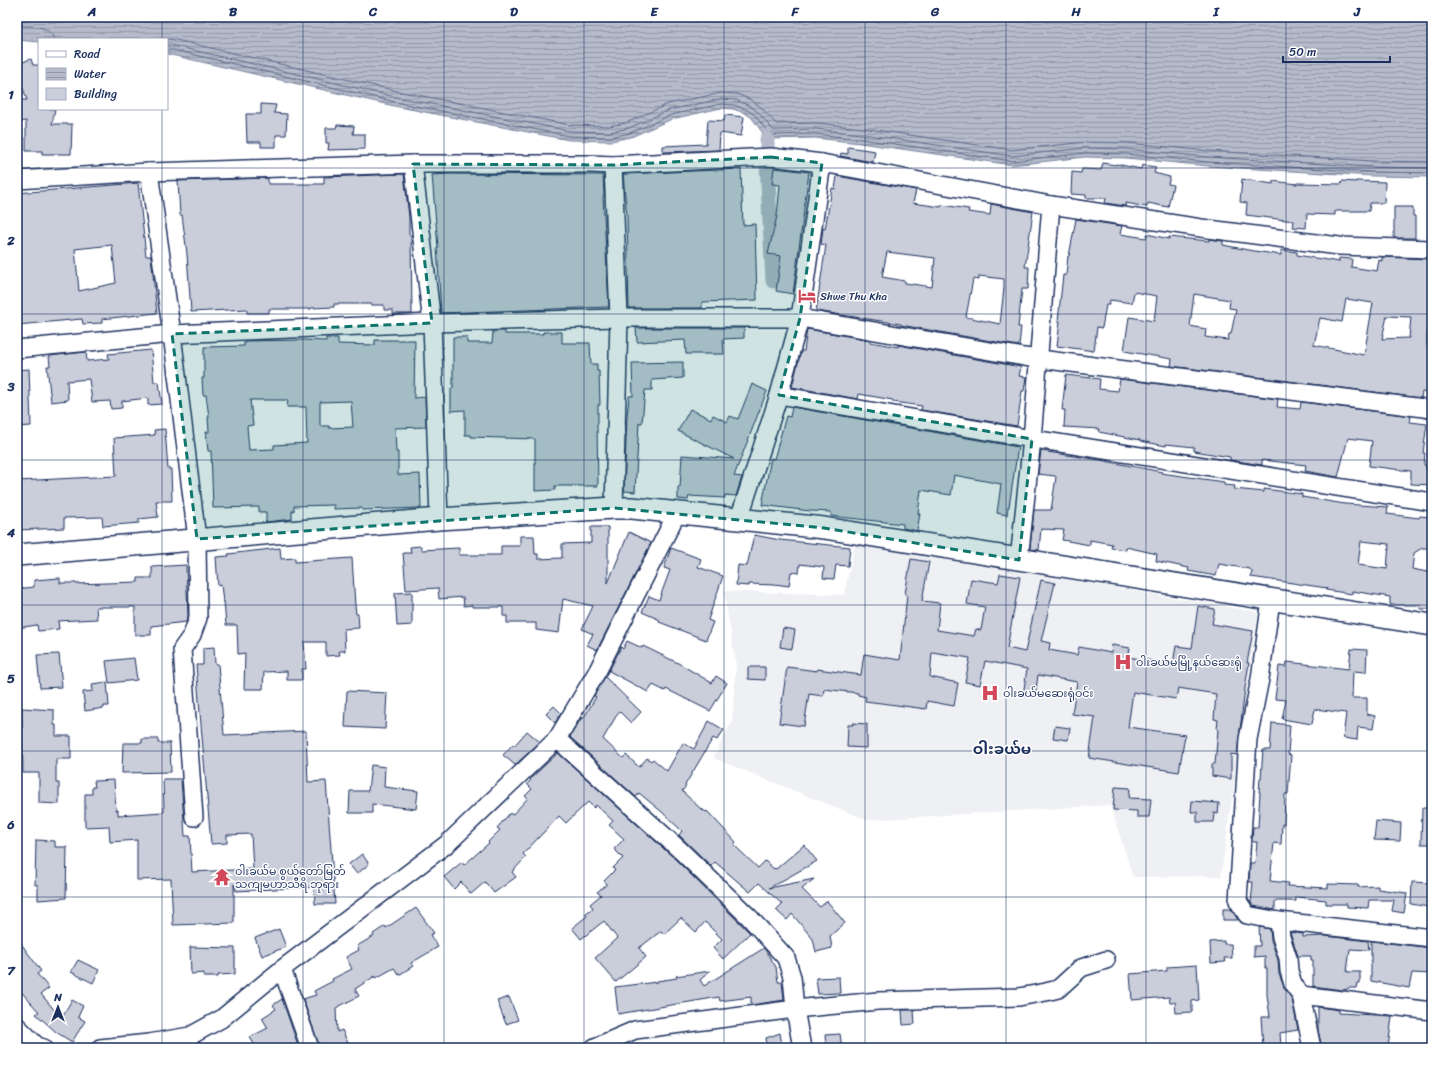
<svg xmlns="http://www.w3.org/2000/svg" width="1449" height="1065" viewBox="0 0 1449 1065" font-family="Sriracha,'Noto Sans Myanmar',sans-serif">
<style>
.built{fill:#eff0f4}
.water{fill:url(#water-rules);stroke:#77839f}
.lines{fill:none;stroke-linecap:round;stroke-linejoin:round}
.shore{stroke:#596789;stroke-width:1}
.canal{stroke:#b5bbca;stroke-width:15}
.building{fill:#caceda;stroke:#1b2f5e;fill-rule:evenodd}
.minor-casing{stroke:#1b2f5e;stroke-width:20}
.tertiary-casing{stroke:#1b2f5e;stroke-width:24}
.minor{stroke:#fff;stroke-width:17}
.tertiary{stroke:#fff;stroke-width:21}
.marked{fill:#0f766e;fill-opacity:0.2;stroke:#0f766e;stroke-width:3;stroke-dasharray:8 5;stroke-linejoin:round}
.grid{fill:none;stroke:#1b2f5e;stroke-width:1;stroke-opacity:0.55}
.labels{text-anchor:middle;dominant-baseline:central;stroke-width:3;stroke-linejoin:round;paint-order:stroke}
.poi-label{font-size:11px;fill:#1b2f5e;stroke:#fff;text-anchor:start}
.district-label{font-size:15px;font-weight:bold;fill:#1b2f5e;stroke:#fff}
.neatline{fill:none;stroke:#1b2f5e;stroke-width:1.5}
.grid-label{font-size:13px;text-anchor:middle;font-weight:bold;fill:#1b2f5e}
</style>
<defs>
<pattern id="water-rules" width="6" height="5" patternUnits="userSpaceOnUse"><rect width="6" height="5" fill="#b5bbca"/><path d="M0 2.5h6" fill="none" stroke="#9298a7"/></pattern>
</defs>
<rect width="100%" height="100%" fill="#fff"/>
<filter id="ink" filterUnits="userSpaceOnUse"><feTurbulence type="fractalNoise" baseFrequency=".025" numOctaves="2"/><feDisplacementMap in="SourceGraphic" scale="8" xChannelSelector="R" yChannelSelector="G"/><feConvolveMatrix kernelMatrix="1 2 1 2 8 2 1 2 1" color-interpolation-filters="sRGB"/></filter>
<g filter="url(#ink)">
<polygon class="built" points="855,544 1258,612 1221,876 1133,877 1110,805 867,820 713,758 732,721 736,665 724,591 844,595"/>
<polygon class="water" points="17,17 1432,17 1432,177 1373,176 1208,166 1126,158 1085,157 1012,165 860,143 815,138 767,139 752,118 745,113 733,109 721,108 672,119 631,137 611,141 569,140 394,106 167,54 167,39 39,39 39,42 17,40"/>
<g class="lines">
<g class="shore">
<path d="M17,26C31,26 48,24 54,39"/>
<polyline points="166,39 176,40 397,91 570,125 609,126 626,123 668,104 721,93 737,94 751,100 762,108 776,124 816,123 862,128 1012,150 1086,142 1127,143 1209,151 1373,161 1432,162"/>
<polyline points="167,45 175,46 396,97 570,131 610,132 629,128 669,110 721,99 736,100 750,106 758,112 773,130 816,129 861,134 1012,156 1086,148 1126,149 1208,157 1373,167 1432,168"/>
<polyline points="167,50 174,50 395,102 569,136 611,137 630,133 671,115 721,104 734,105 747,110 755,115 770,135 815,134 861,139 1012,161 1086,153 1126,154 1208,162 1373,172 1432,173"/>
</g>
<g class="canal">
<polyline points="767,153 767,139"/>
<polyline points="767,163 773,281"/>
</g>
</g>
<g class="building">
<polygon points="31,59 33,65 39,65 39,109 55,109 52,124 72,124 71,154 42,154 42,151 26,151 26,121 17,122 17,100 27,100 17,70 17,64"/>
<polygon points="261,104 276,105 274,113 287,114 286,135 276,135 276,147 261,147 261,142 247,142 246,114 261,114"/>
<polygon points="725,115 744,117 741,136 720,133 719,150 663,152 663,146 706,144 708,120 724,121"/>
<polygon points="337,125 354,126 353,134 365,134 365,149 328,150 329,143 326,143 326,128 336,128"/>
<polygon points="848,147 875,151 873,162 840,156 841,153 848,154"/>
<polygon points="1103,163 1116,165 1116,164 1141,169 1142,165 1156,167 1154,173 1170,177 1168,184 1173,185 1168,207 1148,203 1147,207 1126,203 1125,206 1105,203 1106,198 1086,198 1086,195 1071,194 1072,172 1081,173 1082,169 1101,170"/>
<polygon points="774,168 809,172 793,294 776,291 781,256 768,254 777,216 780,185 772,184"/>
<polygon points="741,169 743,225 755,224 757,300 702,302 702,308 629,308 627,217 623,174"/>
<polygon points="404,174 409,217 409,235 411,235 412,314 393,314 393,310 384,310 384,305 372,305 372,304 334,304 334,307 311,308 311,309 269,309 269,313 247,313 247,309 191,312 187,254 182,215 180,215 178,181 268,178 268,184 324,184 324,177"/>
<polygon points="449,174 603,175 604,196 603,196 609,307 441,313 437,248 438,248 432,175"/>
<path d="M837,176L916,190L913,203L941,207L942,205L969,209L968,212L990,215L991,204L1033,212L1025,267H1029L1028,289H1022L1018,327H1021L1019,346L901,325V324L816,311L826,245L821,244L823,228L825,229L832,188L835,189ZM887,252L935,258L932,287L905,283V281L882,277ZM979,276L1004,279V288L1000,324L966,317L973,279L979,280Z"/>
<polygon points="1242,179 1273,184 1273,181 1297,184 1297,183 1341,184 1342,181 1356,182 1356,181 1385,182 1384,203 1370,203 1369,211 1335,211 1335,215 1307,214 1306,228 1293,227 1294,221 1246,215 1247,203 1240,202"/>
<path d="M138,183L146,256H151L157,313L102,319V323L83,324L82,319L17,325V193ZM112,245L116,283L79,291L75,249Z"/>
<polygon points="1394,207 1413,207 1413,216 1415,216 1415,238 1394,238"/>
<path d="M1076,219L1122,226L1120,234L1146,238L1147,234L1169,239V237L1209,241V239L1223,241V245L1248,250L1281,255V250L1297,252V255L1339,262V258L1352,259L1351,267L1377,271L1379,260L1382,261V257L1428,259V260L1432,261V287L1427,336V346H1432V369L1429,393L1422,392L1421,398L1171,366L1172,359L1124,351L1129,317L1154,321L1157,296L1134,292L1132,303L1110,300L1109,305H1106L1102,328L1097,327L1094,351L1057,346L1060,321H1058L1063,275H1066L1068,256H1069ZM1194,294L1230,300L1229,308L1236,309L1231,334H1229L1228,340L1205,337L1206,329L1190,326ZM1346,299L1373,303L1364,355L1314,345L1320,318L1342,322ZM1387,316L1411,317L1409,338L1382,339Z"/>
<polygon points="636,328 744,328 744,338 723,339 724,354 686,354 685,340 637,342"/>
<polygon points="807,329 870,340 870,342 898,347 898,345 1021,367 1019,376 1026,377 1024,391 1022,391 1017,426 921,410 922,406 893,402 893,400 859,394 858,399 792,387 801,351 804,351"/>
<polygon points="493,331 505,331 505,334 543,334 543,332 562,332 562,343 590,343 591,364 597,364 597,371 599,371 600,405 598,405 598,424 597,424 598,486 555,486 555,490 535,491 535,439 471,437 471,435 465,435 465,410 451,411 451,388 453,388 453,337 467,337 467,343 492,343"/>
<path d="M326,338H338V344L375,345V340H415L414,398L425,397L426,427L395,428L396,452H398V475L420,474L421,508L362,510V508L334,509V505L294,506V511H292V519L266,522V512H259V507L213,508L211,451H208L206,432H209L208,417H209L206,395H203L202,378H204V347L244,346V341L304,340L326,341ZM250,400H288L287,407H306L307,443L274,445V449L249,450L247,426L253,425ZM351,401L353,427L329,428V426H320V402Z"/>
<polygon points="151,350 154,382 159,382 162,404 148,405 148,398 122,401 122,408 111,409 110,401 92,402 89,379 67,381 68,400 51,402 47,366 50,366 49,356 86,352 87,361 109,359 108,354"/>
<polygon points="683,362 683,378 652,380 652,390 645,390 642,423 639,423 635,492 624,491 627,417 629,396 633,396 632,363"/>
<polygon points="29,369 31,426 17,427 17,370"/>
<polygon points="1066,375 1100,379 1099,389 1118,391 1120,379 1278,399 1277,407 1300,409 1301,402 1411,416 1410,422 1427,424 1423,453 1425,453 1424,465 1426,465 1426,469 1432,470 1432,485 1411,484 1411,471 1369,466 1372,441 1348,438 1338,477 1305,471 1306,465 1262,460 1262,465 1230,460 1230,457 1194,451 1194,447 1166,444 1166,446 1140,441 1140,440 1099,432 1100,429 1064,427 1065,410 1062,410"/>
<polygon points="752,384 767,391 734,476 742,477 736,496 725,495 725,498 689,496 688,500 678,499 678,487 680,487 682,455 734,459 678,431 690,409 711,419 713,415 727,422 730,416 738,419"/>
<polygon points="792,407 1018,447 1009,507 1008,507 1007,515 997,513 1001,484 954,475 951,495 921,490 918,514 920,514 917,531 903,528 903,524 831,516 831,512 810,511 762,505 771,458 774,459 786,416 790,417"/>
<polygon points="165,429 168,469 171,469 172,501 156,501 158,517 139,519 139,523 103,526 102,517 64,518 64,528 17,530 17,481 116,476 114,438 155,435 154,430"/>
<path d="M1041,451L1100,460L1162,472L1161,473L1224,482V485L1235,486L1234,489L1264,492V489L1302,494V497L1345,504L1388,507L1387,514L1419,518L1420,516L1431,517L1428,548H1422L1414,553L1412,569L1432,573V609H1420V605H1390V597L1352,591V594L1326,590L1327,588L1251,577L1252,571L1250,569L1219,564L1216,576L1188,571L1189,568L1156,561L1157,554L1126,547V550L1111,548L1112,544L1090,540V545L1062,540L1064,530L1041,529L1039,550L1030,549L1034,510H1051L1056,477L1055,476L1038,474ZM1361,541L1389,544L1387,569L1358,565Z"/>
<polygon points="591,527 608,527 608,583 629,532 651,543 597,650 587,645 593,634 582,629 593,606 563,599 559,633 536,630 536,623 507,623 507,616 503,616 503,607 472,607 472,605 464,606 463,597 439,599 438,588 406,590 403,553 411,553 410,547 421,546 421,550 459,548 459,555 501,555 501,546 520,546 520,536 534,536 535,554 538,554 538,559 562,558 562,544 591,543"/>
<polygon points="754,535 780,540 850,547 848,566 836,565 834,579 823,578 824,567 800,564 799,573 791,572 789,586 774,584 774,585 749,584 749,586 736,585 738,565 747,566"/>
<polygon points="280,548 281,559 295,558 295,562 352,558 355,605 356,614 358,614 359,628 344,629 345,651 339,651 340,655 326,656 326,642 304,642 306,669 302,669 302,680 287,680 287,671 264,672 263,689 244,689 245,653 238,654 237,625 226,625 224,601 223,602 221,585 218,586 216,557 229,556 228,554"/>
<polygon points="671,548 701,559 698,567 723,576 708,620 713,622 706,640 659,622 660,620 642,612 649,596 659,600 670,570 664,568"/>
<polygon points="911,559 929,562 922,601 940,603 937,630 974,636 976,629 981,630 985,607 967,604 971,579 998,583 1000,574 1020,577 1007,648 1025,652 1041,580 1055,583 1041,641 1050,643 1049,650 1077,655 1079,647 1111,653 1112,645 1130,648 1128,657 1173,664 1176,646 1192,648 1198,606 1215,609 1212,624 1253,631 1247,663 1249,663 1245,688 1237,755 1231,754 1231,779 1212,776 1212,764 1215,764 1218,730 1217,729 1218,720 1214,719 1216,694 1178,688 1176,699 1133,692 1128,727 1185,735 1179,772 1089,758 1095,717 1072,714 1077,682 1038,675 1035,697 1023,695 1027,669 985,661 980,685 965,682 970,658 932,652 930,677 958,683 954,706 927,701 926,709 889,704 865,701 866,697 858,695 858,693 824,689 823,696 809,694 804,726 779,723 787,667 817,671 817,669 861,675 864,654 900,660 907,595 905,594"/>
<polygon points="186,565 188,616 186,622 151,626 151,635 135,635 135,607 96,607 97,619 58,621 59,629 38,631 37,625 17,628 17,589 34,587 34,580 60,578 60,583 76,583 76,584 138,582 138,578 152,578 152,567"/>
<polygon points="412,592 412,625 397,626 395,593"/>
<polygon points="783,628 795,630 792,649 780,647"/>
<polygon points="627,641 642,648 643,646 645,647 678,663 712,683 716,676 727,683 710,711 666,689 665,691 653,685 648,692 609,671 621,647 623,649"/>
<polygon points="214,647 215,664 218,664 224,735 306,731 308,782 326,781 335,904 315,904 314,887 236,891 234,884 234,923 173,925 171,879 137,880 137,840 110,842 109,826 85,827 85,794 92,794 92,787 95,787 94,781 114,780 116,810 118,810 118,815 164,812 163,779 181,779 185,836 190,836 192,872 253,869 251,834 227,835 227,843 211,844 196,665 203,665 203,648"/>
<polygon points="1351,649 1367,650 1366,672 1353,671 1352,698 1367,698 1367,714 1375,716 1373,729 1358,727 1357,740 1343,738 1346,713 1315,709 1312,724 1282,719 1286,700 1275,699 1279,666 1286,667 1287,662 1349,669"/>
<polygon points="59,654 62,687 40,688 37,655"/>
<polygon points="134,658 137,680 109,683 106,661"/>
<polygon points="748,667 765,667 765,680 748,679"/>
<polygon points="605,677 641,712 631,723 619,711 603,739 623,758 626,755 639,767 647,758 651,761 653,759 667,771 683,743 694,749 709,721 724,730 717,740 713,738 685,785 686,786 682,791 703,811 703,810 706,812 707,811 736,842 734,845 758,868 765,861 774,869 775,868 776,869 804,845 817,861 769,888 814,879 802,889 820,907 827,901 845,923 830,936 832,948 816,952 813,939 792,914 787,920 776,910 782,904 759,883 750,892 715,862 711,866 679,835 682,831 662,812 639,793 636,797 570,737 582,717 583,719 596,697 594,696"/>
<polygon points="107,682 109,706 104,706 104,708 85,711 83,692 93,691 92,684"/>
<polygon points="347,691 387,693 385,729 345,727"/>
<polygon points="554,706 561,713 555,723 546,714"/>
<polygon points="22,708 54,710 54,725 56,725 56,736 71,736 71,759 56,759 56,783 59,783 59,804 39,803 39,773 23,773"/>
<polygon points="853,723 867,724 867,748 847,747 848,725 853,725"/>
<polygon points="1272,723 1290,725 1288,754 1291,755 1288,794 1285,794 1284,824 1282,824 1281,844 1274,843 1270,881 1288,883 1287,886 1328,888 1328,884 1358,885 1358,887 1378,886 1378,889 1407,893 1404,913 1392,911 1394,900 1369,900 1368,908 1347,907 1347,904 1326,904 1326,900 1296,897 1296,901 1275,901 1275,910 1253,906 1251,903 1253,882 1249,882 1250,863 1255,863 1257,842 1252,842 1253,827 1258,827 1260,792 1259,792 1260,778 1261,778 1263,750 1270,750"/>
<polygon points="1055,726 1070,728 1068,740 1053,738"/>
<polygon points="527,731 540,742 515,765 503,755 513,744 514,746"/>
<polygon points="142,739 158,739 158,743 170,743 171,772 122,773 123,743 142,743"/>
<polygon points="558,753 673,857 750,933 723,959 713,948 722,939 705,922 696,932 681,918 664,934 661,931 639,948 646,957 616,982 595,958 617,938 604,921 581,939 572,928 587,916 585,914 593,908 590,904 601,895 597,892 607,884 604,881 615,870 613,868 623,858 614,849 624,839 609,825 613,821 596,805 594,808 588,802 566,823 559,816 523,854 526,857 512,872 516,877 494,893 485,882 471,894 461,882 454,889 444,877 462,862 464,865 489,843 488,842 500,830 497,828 510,813 512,815 528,798 525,796 532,789 527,784 531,780 530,779"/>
<polygon points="371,765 385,767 384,787 418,791 416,809 372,804 372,813 349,813 350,791 368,791"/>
<polygon points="1115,787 1130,788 1129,798 1151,799 1149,817 1137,817 1137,811 1113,810"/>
<polygon points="1192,801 1219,803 1218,814 1214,813 1213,822 1197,822 1197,812 1191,812"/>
<polygon points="1422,808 1432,808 1432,844 1421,844"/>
<polygon points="1376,821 1401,823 1400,841 1374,840"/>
<polygon points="36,840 55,841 55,847 67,847 66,898 38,900 38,885 35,885"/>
<polygon points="362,854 369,864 357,874 349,864"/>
<polygon points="1412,882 1431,883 1429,907 1411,904"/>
<polygon points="416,908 434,933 430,935 438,947 411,963 413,966 399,975 394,968 376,978 375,976 355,989 359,996 336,1008 337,1032 342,1030 348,1043 335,1048 320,1048 303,999 316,995 314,991 333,981 332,979 352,969 346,957 359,950 357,946 374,936 373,934 385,926 386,928"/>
<polygon points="1223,909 1231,909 1238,920 1223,920"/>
<polygon points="1259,927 1270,929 1271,940 1278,960 1279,974 1284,987 1292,999 1298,1030 1280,1033 1281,1046 1263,1047 1261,1017 1270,1017 1267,995 1267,968 1265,968 1265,956 1254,957 1254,946 1260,946"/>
<polygon points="279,929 286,947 262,956 255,938"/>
<polygon points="1290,932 1303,934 1303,937 1325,936 1368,941 1369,950 1350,949 1347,972 1360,972 1360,983 1358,983 1357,988 1348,988 1348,989 1342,990 1313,986 1313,960 1311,960 1311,956 1298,956"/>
<polygon points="17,938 41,971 37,974 49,988 41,994 61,1018 72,1000 83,1006 78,1017 85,1021 72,1042 56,1032 36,1014 39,1012 17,987"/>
<polygon points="1224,941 1224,944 1231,944 1232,958 1224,958 1225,962 1211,963 1210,942"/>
<polygon points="1371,941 1432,948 1432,974 1412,973 1409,988 1371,981"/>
<polygon points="190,947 235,948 235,974 218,975 218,977 204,977 204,973 191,974"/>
<polygon points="764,948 776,967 778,982 782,982 784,1000 751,1005 751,997 720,1001 719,997 618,1014 615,987 657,982 657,981 677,978 676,976 710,971 700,980 704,986"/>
<polygon points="78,960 99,970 93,983 71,972"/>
<polygon points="1197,965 1199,1000 1192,1001 1192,1012 1176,1013 1175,1002 1170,1002 1169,997 1132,1000 1130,974 1167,971 1167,967"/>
<polygon points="839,977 840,993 818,994 816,978"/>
<polygon points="509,997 518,1020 506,1024 497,1001"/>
<polygon points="282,999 299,1048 256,1048 250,1037 268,1028 262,1018 276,1009 273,1005"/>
<polygon points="1318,1007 1339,1010 1339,1013 1392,1016 1388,1048 1322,1048 1318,1030"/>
<polygon points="902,1010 914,1010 915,1024 903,1025"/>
<polygon points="780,1033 782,1046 767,1048 766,1038"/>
<polygon points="840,1034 842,1048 826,1048 825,1035"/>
</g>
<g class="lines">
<g class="minor-casing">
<g id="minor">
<polyline points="413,164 432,323 439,519"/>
<polyline points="613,165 619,318 614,508"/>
<polyline points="149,172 172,334 197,539 198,618 192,635 182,649 194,817"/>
<polyline points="17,180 149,172 413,164 590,164 613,165 771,157 822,163 1051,205 1201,228 1339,246 1432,249"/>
<polyline points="17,349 172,334 432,323 619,318 800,318 1024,357 1432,409"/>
<polyline points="779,395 1021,437 1432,502"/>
<polyline points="739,519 779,395 800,318 822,163"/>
<polyline points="1019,560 1032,439 1051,205"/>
<polyline points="1271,600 1260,679 1248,739 1238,901 1247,915 1279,921 1432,938"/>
<polyline points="557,739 680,850 750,918 786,958 792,977 795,1009 802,1048"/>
<polyline points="1279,921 1281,937 1288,958 1289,971 1293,984 1301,995 1432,1011"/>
<polyline points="282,969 310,1048"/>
<polyline points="1301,995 1312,1048"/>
<polyline points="17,1026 37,1046 44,1048"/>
<polyline points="100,1048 149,1043 190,1036 221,1019 282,969 447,844 557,739 598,670 677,513"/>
<polyline points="595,1048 595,1047 635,1030 795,1009 878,1001 1019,997 1046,992 1058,989 1081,968 1106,960"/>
</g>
</g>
<g class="tertiary-casing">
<polyline id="tertiary" points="17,555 439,519 614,508 632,508 824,528 1432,625"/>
</g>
<use href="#minor" class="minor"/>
<use href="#tertiary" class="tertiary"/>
</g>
</g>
<path class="marked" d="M771,157L822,163L800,318L779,395L1032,439L1019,560L824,528L614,508L197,539L172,334L432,323L413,164L613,165Z"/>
<path class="grid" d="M162,17V39M303,17V1048M444,17V1048M584,17V1048M724,17V1048M865,17V1048M1006,17V1048M1146,17V1048M1286,17V1048M162,109V1048M17,168H1432M17,314H1432M17,460H1432M17,605H1432M17,751H1432M17,897H1432"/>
<defs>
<g id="hotel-bare" transform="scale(1.38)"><path d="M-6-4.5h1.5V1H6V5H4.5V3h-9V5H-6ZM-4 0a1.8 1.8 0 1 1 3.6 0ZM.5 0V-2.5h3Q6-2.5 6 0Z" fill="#d1495b" stroke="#fff" stroke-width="2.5" paint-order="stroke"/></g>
<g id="hospital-bare" transform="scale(1.38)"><path d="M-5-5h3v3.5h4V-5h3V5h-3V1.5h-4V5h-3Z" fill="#d1495b" stroke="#fff" stroke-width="2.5" paint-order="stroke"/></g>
<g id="temple-bare" transform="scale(1.38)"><path d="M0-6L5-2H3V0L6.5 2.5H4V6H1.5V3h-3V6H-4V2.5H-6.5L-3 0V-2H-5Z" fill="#d1495b" stroke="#fff" stroke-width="2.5" paint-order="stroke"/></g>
</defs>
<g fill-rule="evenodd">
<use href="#hotel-bare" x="807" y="296"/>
<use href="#hospital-bare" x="1123" y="662"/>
<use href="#hospital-bare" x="990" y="693"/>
<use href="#temple-bare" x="222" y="877"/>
</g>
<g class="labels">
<g class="poi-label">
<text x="820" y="296">Shwe Thu Kha</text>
<text x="1136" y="662">ဝါးခယ်မမြို့နယ်ဆေးရုံ</text>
<text x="1003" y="693">ဝါးခယ်မဆေးရုံဝင်း</text>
<text x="235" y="871">ဝါးခယ်မ စွယ်တော်မြတ်<tspan x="235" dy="13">သကျမဟာသီရိ ဘုရား</tspan></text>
</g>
<g class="district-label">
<text x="1002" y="749">ဝါးခယ်မ</text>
</g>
</g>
<rect width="1449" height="1065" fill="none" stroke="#fff" stroke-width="44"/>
<rect x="38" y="38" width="130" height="72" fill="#ffffff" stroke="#a4acbf"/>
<rect x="46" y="51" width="20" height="6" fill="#ffffff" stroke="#a4acbf"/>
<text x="74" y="58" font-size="12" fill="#1b2f5e">Road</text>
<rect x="46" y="68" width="20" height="12" fill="url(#water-rules)" stroke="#a4acbf"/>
<text x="74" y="78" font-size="12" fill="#1b2f5e">Water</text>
<rect x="46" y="88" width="20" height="12" fill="#caceda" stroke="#a4acbf"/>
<text x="74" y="98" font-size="12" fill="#1b2f5e">Building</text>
<g transform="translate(58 1007)" stroke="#ffffff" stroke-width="3" paint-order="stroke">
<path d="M0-3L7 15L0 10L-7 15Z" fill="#1b2f5e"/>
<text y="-6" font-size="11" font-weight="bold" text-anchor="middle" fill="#1b2f5e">N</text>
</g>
<path d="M1283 56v6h107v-6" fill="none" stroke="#1b2f5e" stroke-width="2"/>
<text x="1289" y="56" font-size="12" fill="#1b2f5e" stroke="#ffffff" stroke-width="3" paint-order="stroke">50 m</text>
<rect x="22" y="22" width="1405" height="1021" class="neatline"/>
<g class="grid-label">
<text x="92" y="16">A</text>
<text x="233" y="16">B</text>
<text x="373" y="16">C</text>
<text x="514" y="16">D</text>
<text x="654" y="16">E</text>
<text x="795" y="16">F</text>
<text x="935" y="16">G</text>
<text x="1076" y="16">H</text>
<text x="1216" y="16">I</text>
<text x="1357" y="16">J</text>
<text x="11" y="99">1</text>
<text x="11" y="245">2</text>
<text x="11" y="391">3</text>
<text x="11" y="537">4</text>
<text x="11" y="683">5</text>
<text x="11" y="829">6</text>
<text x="11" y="975">7</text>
</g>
</svg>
